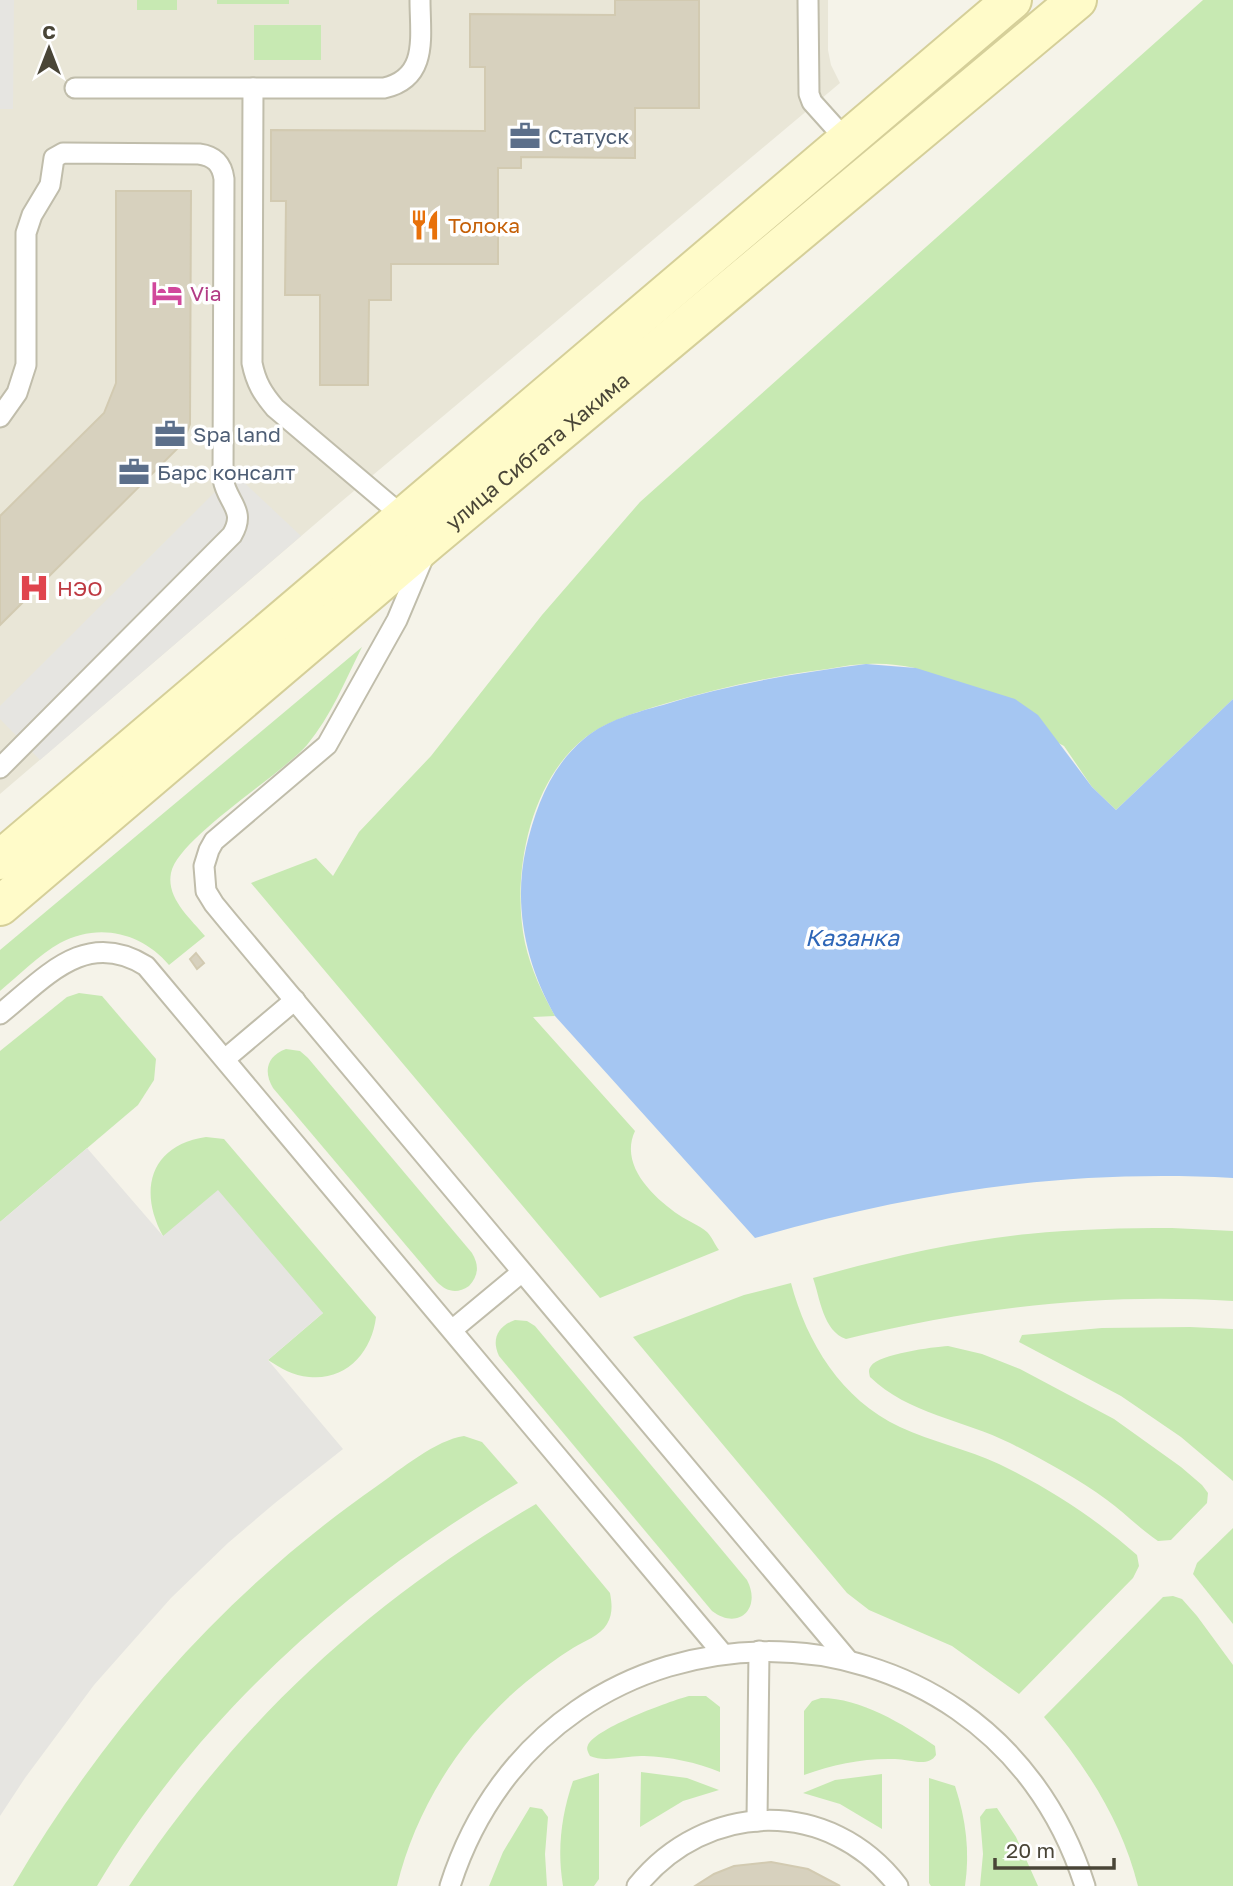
<svg xmlns="http://www.w3.org/2000/svg" width="1233" height="1886" viewBox="0 0 1233 1886" font-family="'Golos Text',sans-serif">
<style>
.residential{fill:#e9e6d7}
.green{fill:#c7e9b2}
.parking{fill:#e6e5e1}
.water{fill:#a5c6f2}
.building{fill:#d7d1be;stroke:#d2cab1;stroke-width:2}
.lines{fill:none;stroke-linecap:round;stroke-linejoin:round}
.lane-casing{stroke:#c0bdab;stroke-width:23}
.secondary-casing{stroke:#d5cf99;stroke-width:42}
.lane{stroke:#fff;stroke-width:19}
.secondary{stroke:#fffbc9;stroke-width:38}
.labels{text-anchor:middle;dominant-baseline:central;stroke-width:7;stroke-linejoin:round;paint-order:stroke}
.service-label{font-size:21px;fill:#4e5e75;stroke:#fff;text-anchor:start}
.food-label{font-size:21px;fill:#c56008;stroke:#fff;text-anchor:start}
.hotel-label{font-size:21px;fill:#b23c85;stroke:#fff;text-anchor:start}
.street-label{font-size:21px;fill:#494537;stroke:#fff}
.health-label{font-size:21px;fill:#be3a42;stroke:#fff;text-anchor:start}
.water-label{font-size:23px;font-style:italic;fill:#2e66b7;stroke:#fff}
</style>
<rect width="100%" height="100%" fill="#f5f3e9"/>
<polygon class="residential" points="0,0 828,0 828,50 831,65 840,83 342,501 0,794"/>
<g class="green">
<rect x="137" y="0" width="40" height="10"/>
<rect x="217" y="0" width="72" height="4"/>
<path d="M1203,0H1233V699L1116,810L1092,787L1064,746L915,668C900,665 884,663 868,664C852,664 836,668 820,670C767,677 715,689 664,704C637,712 609,720 586,737C529,781 511,876 525,943C531,969 542,993 555,1016L533,1017L635,1131C619,1165 653,1197 679,1215C688,1221 699,1225 707,1232C712,1237 715,1245 719,1250L600,1298L251,883L316,858L333,876L359,832L431,756L542,615L640,502Z"/>
<rect x="254" y="25" width="67" height="35"/>
<path d="M362,647C345,681 331,716 307,745C280,776 178,838 171,873C166,898 190,918 205,936L169,965C142,933 99,922 60,943C39,955 19,975 0,991V950Z"/>
<polygon points="79,993 102,996 156,1059 154,1080 138,1105 0,1222 0,1051 67,997"/>
<path d="M286,1049L300,1051L308,1058L472,1253C479,1265 479,1275 469,1286C457,1294 447,1292 437,1282L273,1088C263,1071 267,1056 286,1049Z"/>
<path d="M206,1137L224,1139L376,1317C372,1352 346,1381 309,1377C293,1376 281,1368 268,1360L323,1313L163,1236C138,1191 150,1145 206,1137Z"/>
<path d="M1172,1228L1233,1231V1301C1099,1293 976,1307 846,1339C823,1331 820,1298 813,1278C883,1259 955,1241 1028,1234C1076,1229 1124,1228 1172,1228Z"/>
<path d="M791,1283C807,1343 841,1399 900,1427C932,1442 967,1449 999,1464C1049,1488 1095,1518 1137,1555L1139,1566L1133,1578L1019,1694L952,1646L869,1610L847,1593L633,1337L744,1295Z"/>
<path d="M515,1320L527,1321L535,1326L747,1580C762,1609 738,1631 712,1611L499,1356C491,1339 498,1326 515,1320Z"/>
<polygon points="1190,1327 1233,1329 1233,1481 1181,1437 1121,1396 1019,1342 1022,1335 1102,1328"/>
<path d="M948,1346L982,1354L1020,1369L1114,1419L1181,1467L1202,1485L1208,1493L1207,1503L1171,1540L1158,1541C1140,1529 1125,1513 1107,1500C1077,1478 1043,1460 1010,1443C964,1420 908,1414 870,1377C869,1372 868,1370 871,1366C879,1354 933,1347 948,1346Z"/>
<path d="M464,1436L482,1442L518,1483C349,1582 198,1716 97,1886H13C106,1728 226,1591 377,1486C401,1469 436,1440 464,1436Z"/>
<path d="M536,1504L610,1593C612,1604 613,1614 607,1624C600,1636 584,1641 573,1648C557,1658 541,1670 526,1682C463,1734 416,1807 397,1886H129C238,1722 366,1603 536,1504Z"/>
<polygon points="1233,1528 1233,1624 1193,1574 1197,1563"/>
<path d="M1173,1596L1182,1599L1197,1616L1233,1665V1886H1138C1122,1822 1087,1767 1044,1717L1163,1597Z"/>
<path d="M689,1696H706L720,1707V1772C696,1762 670,1757 644,1756C628,1755 605,1763 590,1756C588,1752 586,1749 588,1745C596,1728 670,1701 689,1696Z"/>
<path d="M821,1698C861,1698 903,1724 935,1746L936,1755C928,1768 909,1759 895,1759C864,1758 834,1764 804,1775V1711L812,1701Z"/>
<polygon points="641,1772 687,1778 719,1790 683,1801 640,1827"/>
<path d="M599,1773V1879L594,1886H563C557,1850 561,1816 573,1781Z"/>
<polygon points="882,1774 882,1829 840,1804 803,1793 835,1780"/>
<path d="M929,1778L955,1786C966,1819 970,1852 965,1886H931L929,1883Z"/>
<polygon points="530,1807 542,1809 548,1817 545,1854 547,1886 489,1886 503,1852"/>
<polygon points="997,1808 1016,1837 1038,1886 980,1886 983,1854 980,1817 986,1809"/>
</g>
<g class="parking">
<polygon points="0,0 14,0 13,109 0,109"/>
<polygon points="234,473 301,536 40,760 0,719 0,706"/>
<polygon points="87,1148 163,1236 218,1190 323,1313 268,1360 343,1449 275,1503 228,1543 171,1598 94,1685 25,1778 0,1816 0,1222"/>
</g>
<path class="water" d="M866,664L916,668L1015,699L1038,715L1092,787L1116,810L1233,699V1178C1065,1169 916,1192 755,1238L555,1016C526,965 513,906 526,848C536,806 551,766 585,738C607,720 637,712 663,705C730,684 797,673 866,664Z"/>
<g class="building">
<polygon points="615,0 699,0 699,108 635,108 635,158 521,157 521,168 498,168 498,264 391,264 391,300 369,300 368,385 320,385 320,295 285,295 286,201 271,201 271,130 485,131 485,67 470,67 470,14 615,15"/>
<polygon points="116,191 191,191 190,424 183,443 0,625 0,516 104,413 116,383"/>
<polygon points="196,953 204,963 197,969 190,959"/>
<polygon points="771,1862 808,1869 840,1886 695,1886 714,1874 734,1866"/>
</g>
<g class="lines">
<g class="lane-casing">
<g id="lane">
<polyline points="808,0 809,94 812,102 847,141"/>
<polyline points="75,88 253,88"/>
<path d="M0,417L17,393L26,365V233L32,215L50,185L54,158L63,153L199,154C214,156 222,164 224,179L223,479C227,503 247,510 232,535L0,768"/>
<path d="M405,518L275,408C263,394 256,383 252,363L253,88H384C429,78 420,36 420,0"/>
<polyline points="424,556 397,620 327,745 214,841 209,850 204,866 206,891 214,904 228,921 848,1660"/>
<path d="M0,1014C45,978 85,928 146,966L723,1654"/>
<polyline points="225,1059 295,1000"/>
<polyline points="452,1330 522,1272"/>
<polyline points="757,1821 759,1651"/>
<path d="M450,1886C549,1574 986,1573 1085,1886"/>
<path d="M637,1886C706,1800 830,1797 898,1886"/>
</g>
</g>
<g class="secondary-casing">
<g id="secondary">
<polyline points="0,860 1012,0"/>
<path id="s1" d="M0,906L429,541L1077,0"/>
</g>
</g>
<use href="#lane" class="lane"/>
<use href="#secondary" class="secondary"/>
</g>
<defs>
<g id="office-bare" transform="scale(2.415)"><path d="M-6-3h4V-5.5h4V-3h4V5H-6ZM-1-4.5V-3h2v-1.5ZM-6 0V1H6V0Z" fill="#5c6f8a" stroke="#fff" stroke-width="2.5" paint-order="stroke"/></g>
<g id="restaurant-bare" transform="scale(2.415)"><path d="M-5-6h1v4h1v-4h1v4h1v-4h1v5L-1.5 .5V6h-2V.5L-5-1ZM5-6V6H3V1.5H1.5Q1.5-4 5-6Z" fill="#e8710a" stroke="#fff" stroke-width="2.5" paint-order="stroke"/></g>
<g id="hotel-bare" transform="scale(2.415)"><path d="M-6-4.5h1.5V1H6V5H4.5V3h-9V5H-6ZM-4 0a1.8 1.8 0 1 1 3.6 0ZM.5 0V-2.5h3Q6-2.5 6 0Z" fill="#d1479c" stroke="#fff" stroke-width="2.5" paint-order="stroke"/></g>
<g id="hospital-bare" transform="scale(2.415)"><path d="M-5-5h3v3.5h4V-5h3V5h-3V1.5h-4V5h-3Z" fill="#e0444e" stroke="#fff" stroke-width="2.5" paint-order="stroke"/></g>
</defs>
<g fill-rule="evenodd">
<use href="#office-bare" x="525" y="136"/>
<use href="#restaurant-bare" x="425" y="225"/>
<use href="#hotel-bare" x="167" y="293"/>
<use href="#office-bare" x="170" y="434"/>
<use href="#office-bare" x="134" y="472"/>
<use href="#hospital-bare" x="34" y="588"/>
</g>
<g class="labels">
<g class="service-label">
<text x="548" y="136">Статуск</text>
<text x="193" y="434">Spa land</text>
<text x="157" y="472">Барс консалт</text>
</g>
<g class="food-label">
<text x="448" y="225">Толока</text>
</g>
<g class="hotel-label">
<text x="190" y="293">Via</text>
</g>
<g class="street-label">
<text stroke="none"><textPath href="#s1" startOffset="704">улица Сибгата Хакима</textPath></text>
</g>
<g class="health-label">
<text x="57" y="588">НЭО</text>
</g>
<g class="water-label">
<text x="852" y="937">Казанка</text>
</g>
</g>
<g transform="translate(49 49)" stroke="#ffffff" stroke-width="5" paint-order="stroke">
<path d="M0-5L12 26L0 18L-12 26Z" fill="#494537"/>
<text y="-10" font-size="19" font-weight="bold" text-anchor="middle" fill="#494537">С</text>
</g>
<path d="M995 1858v10h119v-10" fill="none" stroke="#494537" stroke-width="3.5"/>
<text x="1006" y="1858" font-size="21" fill="#494537" stroke="#ffffff" stroke-width="5" paint-order="stroke">20 m</text>
</svg>
